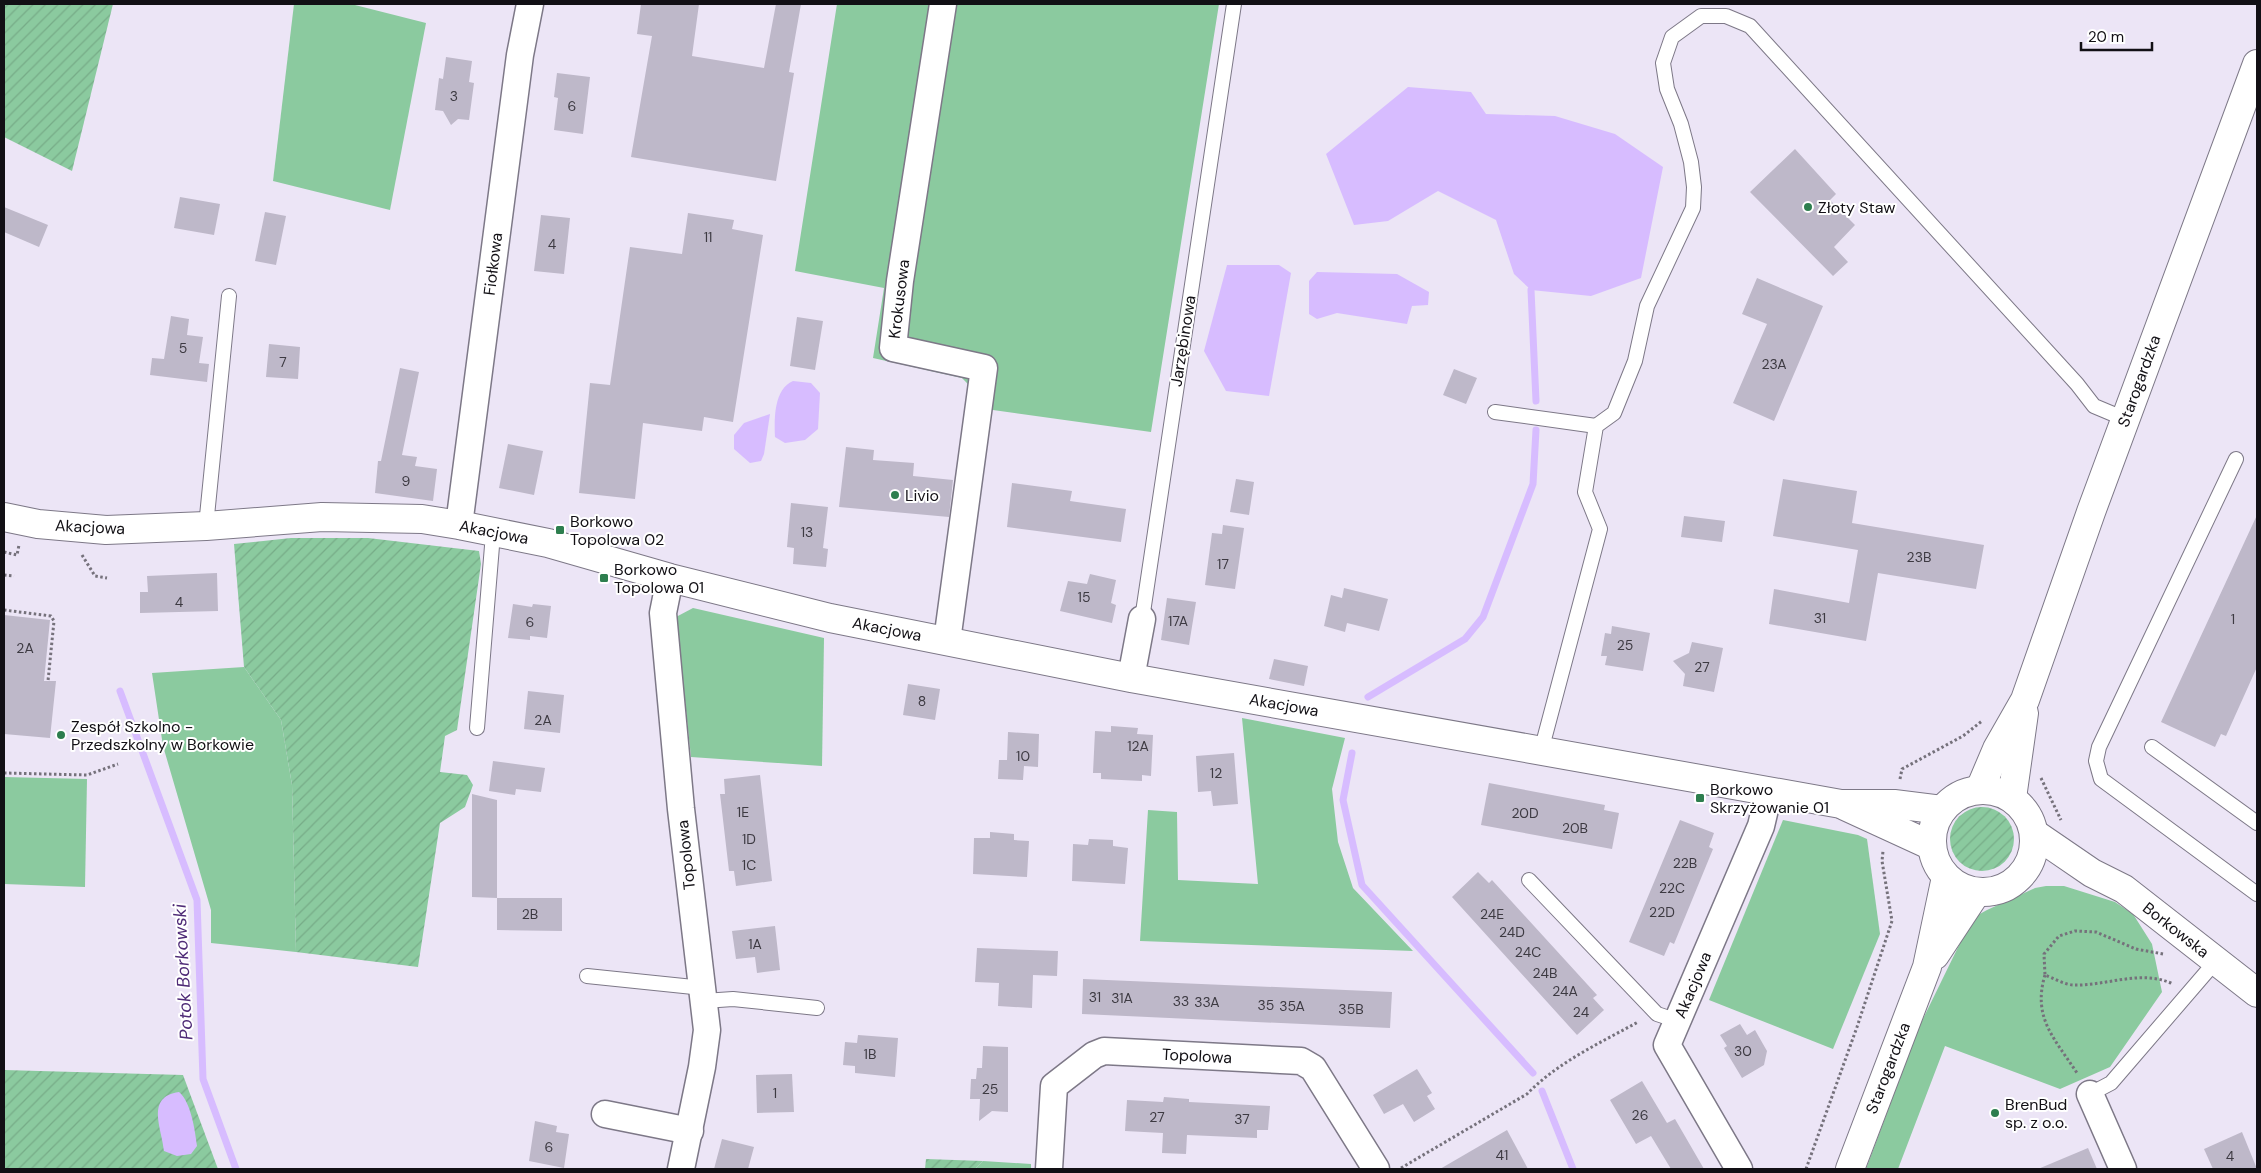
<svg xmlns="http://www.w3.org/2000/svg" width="2261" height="1173" viewBox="0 0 2261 1173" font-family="'DM Sans',sans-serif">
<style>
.grass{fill:#8bca9f}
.garden{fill:url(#garden-furrows)}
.water{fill:#d7bcff}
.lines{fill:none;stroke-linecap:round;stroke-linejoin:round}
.stream{stroke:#d7bcff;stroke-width:7}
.building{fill:#beb8c9}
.lane-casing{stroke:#7d7887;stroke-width:16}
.street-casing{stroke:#7d7887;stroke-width:29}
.secondary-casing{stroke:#7d7887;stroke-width:30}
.path{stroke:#75717b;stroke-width:3;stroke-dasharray:2.5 2.5;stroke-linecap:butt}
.lane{stroke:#fff;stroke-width:14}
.street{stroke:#fff;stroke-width:26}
.secondary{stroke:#fff;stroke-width:28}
.poi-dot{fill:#2d7e4e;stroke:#fff;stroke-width:2}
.labels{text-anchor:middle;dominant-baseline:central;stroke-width:4;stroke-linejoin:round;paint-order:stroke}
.number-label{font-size:14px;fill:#3d3a42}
.poi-label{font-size:16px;fill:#121015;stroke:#fff;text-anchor:start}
.street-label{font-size:16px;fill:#121015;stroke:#fff}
.water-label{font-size:18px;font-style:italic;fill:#4f2b77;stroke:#fff}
</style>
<defs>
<pattern id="garden-furrows" width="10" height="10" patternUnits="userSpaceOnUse" patternTransform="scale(1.25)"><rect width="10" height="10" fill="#8bca9f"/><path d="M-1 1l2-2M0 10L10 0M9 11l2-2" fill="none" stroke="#77ac88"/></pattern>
</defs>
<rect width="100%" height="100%" fill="#ece5f6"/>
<g class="grass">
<polygon points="294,4 351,4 426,23 390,210 273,181"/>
<polygon points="837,4 1219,4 1151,432 993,410 962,378 873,358 884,288 795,271"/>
<polygon points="693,608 824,638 822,766 691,757 676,617"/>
<polygon points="244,667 281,720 292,785 296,952 211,943 211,910 163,746 152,673"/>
<polygon points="1242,718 1345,738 1332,789 1338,842 1353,888 1413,951 1140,941 1148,810 1177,812 1178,880 1258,884"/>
<polygon points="4,777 87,779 85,887 4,884"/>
<polygon points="1783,820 1858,835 1867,839 1880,934 1833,1049 1709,1000"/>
<polygon points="2046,886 2064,886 2115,902 2133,914 2152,944 2162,992 2110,1067 2060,1089 1945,1046 1898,1169 1866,1169 1919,1027 1964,935 1976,916 1987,910 2035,888"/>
<polygon points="983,1161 1031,1164 1031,1169 975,1169"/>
</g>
<g class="garden">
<polygon points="4,4 113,4 72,171 4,137"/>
<polygon points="291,538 368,538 479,551 481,564 457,730 445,736 440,772 467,775 473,785 465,807 440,823 418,967 296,952 292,785 281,720 244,667 234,544"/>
<circle cx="1982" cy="839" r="32"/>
<polygon points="4,1070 183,1075 218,1169 4,1168"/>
<polygon points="926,1159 983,1161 975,1169 925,1169"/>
</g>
<g class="water">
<polygon points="1408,87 1471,92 1486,114 1555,116 1615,134 1663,167 1641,278 1591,296 1531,290 1514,274 1496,220 1438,191 1388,221 1354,225 1326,154"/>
<polygon points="1227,265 1279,265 1291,273 1269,396 1226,391 1204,351"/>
<polygon points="1317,272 1397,274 1429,292 1428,305 1412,306 1407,324 1337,313 1317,319 1309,314 1309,281"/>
<path d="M793,381L811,383L820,393L818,429L805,440L785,443L775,437C774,418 774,389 793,381Z"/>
<polygon points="770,414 764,454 761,461 750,463 734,449 734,435 744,423"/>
<path d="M179,1092C191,1102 195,1130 197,1146L191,1154L177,1156L164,1151C162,1128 145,1097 179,1092Z"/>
</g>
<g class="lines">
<g class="stream">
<polyline points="1531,290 1536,401"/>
<polyline points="120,691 197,900 203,1079 236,1169"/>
<polyline points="1368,697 1465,639 1483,617 1533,484 1536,430"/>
<polyline points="1352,753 1343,800 1362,885 1533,1073"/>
<polyline points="1542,1091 1573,1169"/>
</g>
</g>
<g class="building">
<polygon points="641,4 699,4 692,56 764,68 776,4 801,4 789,72 794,73 776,181 631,157 652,36 637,34"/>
<polygon points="446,57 472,61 469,82 474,83 469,120 458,119 451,125 443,111 435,110 439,78 443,79"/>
<polygon points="557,73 590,77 583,134 554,130 558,98 554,97"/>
<polygon points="1795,149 1836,194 1830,200 1855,225 1834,247 1848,262 1833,276 1750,192"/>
<polygon points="180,197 220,204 214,235 174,228"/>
<polygon points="4,207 48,225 39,247 4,232"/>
<polygon points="265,212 286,216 276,265 255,261"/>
<polygon points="688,213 734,220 732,229 763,235 733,422 704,417 702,431 643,423 635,499 579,493 590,383 610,385 630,247 682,254"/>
<polygon points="541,215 570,218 564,274 534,271"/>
<polygon points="1757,278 1823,306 1774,421 1733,403 1767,324 1742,314"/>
<polygon points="171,316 189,319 187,335 203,337 199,363 209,364 207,382 150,375 152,358 164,359"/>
<polygon points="797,317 823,321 815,370 790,366"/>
<polygon points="269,344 300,347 298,379 266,377"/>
<polygon points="400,368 419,372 402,455 417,457 415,466 437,469 433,501 375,493 378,461 381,461"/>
<polygon points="1454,369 1477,378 1466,404 1443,395"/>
<polygon points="508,444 543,451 534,495 499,488"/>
<polygon points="846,447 874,450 873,460 914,463 913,476 953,480 949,517 839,507"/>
<polygon points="1236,479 1254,482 1249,515 1230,512"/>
<polygon points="1783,479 1857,491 1852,523 1984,545 1976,589 1878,573 1866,641 1769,624 1774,589 1849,603 1858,550 1773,536"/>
<polygon points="1012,483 1072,491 1070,501 1126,509 1121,542 1007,527"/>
<polygon points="791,503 828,507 823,548 828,549 826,567 793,564 794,548 787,547"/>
<polygon points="2257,515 2257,667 2226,736 2221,734 2215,747 2161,722"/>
<polygon points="1684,516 1725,521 1722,542 1681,537"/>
<polygon points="1223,525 1244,528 1235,589 1205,585 1212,533 1222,534"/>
<polygon points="217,573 218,611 140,613 140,592 148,592 147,576"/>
<polygon points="1090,574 1116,580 1111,603 1116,605 1112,623 1060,611 1068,581 1087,584"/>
<polygon points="1344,588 1388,599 1379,631 1347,623 1345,632 1324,626 1331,595 1342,598"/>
<polygon points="1167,598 1196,602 1189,645 1161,640"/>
<polygon points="513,604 532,607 533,604 551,606 547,638 530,636 530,640 508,638"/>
<polygon points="4,615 50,620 44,681 56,681 50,738 4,734"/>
<polygon points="1612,626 1650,633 1643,671 1605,665 1607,656 1601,656 1605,633 1611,634"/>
<polygon points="1692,642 1723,648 1714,692 1683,686 1685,674 1673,661 1689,653"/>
<polygon points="1274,659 1308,666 1304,686 1269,679"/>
<polygon points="908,684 940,689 935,720 903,715"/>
<polygon points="528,691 564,695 560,733 524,729"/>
<polygon points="1111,726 1138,728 1137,734 1153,735 1151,776 1142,775 1142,781 1101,779 1101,773 1093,773 1095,731 1111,732"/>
<polygon points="1008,732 1039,734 1038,767 1024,766 1023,780 998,779 999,760 1007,760"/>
<polygon points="1234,753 1238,804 1213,806 1211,791 1198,792 1196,756"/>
<polygon points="493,761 545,768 541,792 516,789 515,795 489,791"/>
<polygon points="760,775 772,881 736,886 734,871 729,871 720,794 725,794 724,779"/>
<polygon points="1489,783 1605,805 1604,810 1619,813 1612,849 1481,825"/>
<polygon points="472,794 497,800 497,898 472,897"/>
<polygon points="1680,820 1714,833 1709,847 1713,849 1674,944 1670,942 1664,956 1629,942"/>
<polygon points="990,832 1014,834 1014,840 1029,841 1027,877 973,874 974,838 990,838"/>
<polygon points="1089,839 1113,840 1113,846 1128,848 1125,884 1072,881 1073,844 1088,845"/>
<polygon points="1478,872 1489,883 1492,880 1597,995 1593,998 1604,1010 1577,1035 1452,897"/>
<polygon points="497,898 562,898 562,931 497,930"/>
<polygon points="775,926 780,970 757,973 755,957 736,959 732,931"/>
<polygon points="977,948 1058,951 1057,976 1033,975 1032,1008 998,1006 999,983 975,982"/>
<polygon points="1083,979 1392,992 1390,1028 1082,1014"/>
<polygon points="1740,1024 1747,1035 1755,1030 1767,1051 1764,1065 1742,1078 1724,1048 1727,1046 1720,1035"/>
<polygon points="858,1035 898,1038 895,1077 855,1073 855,1066 843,1065 845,1042 857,1043"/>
<polygon points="983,1046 1008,1047 1008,1112 992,1111 979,1121 980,1099 970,1099 971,1079 976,1079 977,1068 982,1068"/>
<polygon points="1417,1069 1432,1093 1427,1096 1435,1109 1414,1122 1403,1104 1384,1114 1373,1095"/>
<polygon points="792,1074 794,1112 757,1113 756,1075"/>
<polygon points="1642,1081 1667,1123 1675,1119 1704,1169 1671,1169 1651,1136 1636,1144 1610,1100"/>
<polygon points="1164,1097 1189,1099 1189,1102 1270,1106 1268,1130 1257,1130 1257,1138 1187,1135 1186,1154 1162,1153 1163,1133 1125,1131 1127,1100 1163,1102"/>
<polygon points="535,1121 557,1126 556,1132 569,1134 564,1168 529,1161"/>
<polygon points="1507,1130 1528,1169 1440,1169"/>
<polygon points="2242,1132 2257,1169 2213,1169 2204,1149"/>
<polygon points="722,1139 754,1147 748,1169 714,1169"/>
<polygon points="2088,1148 2097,1169 2038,1169"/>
</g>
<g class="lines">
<g class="lane-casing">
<g id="lane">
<polyline points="1495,412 1596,426"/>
<polyline points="2236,459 2099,747 2096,761 2101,779 2257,894"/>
<polyline points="206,526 229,296"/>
<polyline points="1142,619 1234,4"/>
<polyline points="477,728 492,546 495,531"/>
<polyline points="2152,747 2257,823"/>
<polyline points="1541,751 1600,529 1585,492 1596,426 1614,413 1635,361 1647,306 1693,208 1694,187 1691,162 1681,124 1667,89 1663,63 1672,37 1701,16 1726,16 1750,26 2077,384 2094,406 2125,419"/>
<polyline points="1529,880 1657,1014 1678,1021"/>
<polyline points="587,976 703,988"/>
<polyline points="704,1001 733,999 817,1008"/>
<polyline points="2090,1094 2111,1083 2216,961"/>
</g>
</g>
<g class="street-casing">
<g id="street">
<polyline points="943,4 900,281 893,348 984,368 947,641"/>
<polyline points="459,525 520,55 530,4"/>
<polyline points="670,578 663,613 681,809 707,1030 702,1067 681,1169"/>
<polyline points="1131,678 1142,619"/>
<polyline points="2090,1094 2123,1169"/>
<polyline points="605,1114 690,1131"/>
<polyline points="1049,1169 1054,1086 1094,1055 1104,1051 1301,1061 1313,1068 1376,1169"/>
<polyline points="1739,1169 1667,1045 1761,826 1769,792"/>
</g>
</g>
<g class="secondary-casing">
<g id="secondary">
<polyline points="4,517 38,524 106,530 206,526 322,517 422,519 459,525 548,543 670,578 830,618 1131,678 1841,804 1894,804 1942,810"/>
<polyline points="1980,789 1997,749 2025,700 2091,512 2257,64"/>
<circle cx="1983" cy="841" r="51"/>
<polyline points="2012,798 2024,713"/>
<polyline points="1845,806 1932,846"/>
<polyline points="2035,834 2092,873 2124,889 2257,993"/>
<polyline points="1935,955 1976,893"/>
<polyline points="1850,1169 1927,967 1946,877"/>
</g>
</g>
<g class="path">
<polyline points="4,552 17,555 19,545"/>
<polyline points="82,555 95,576 107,578"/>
<polyline points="4,575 14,576"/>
<polyline points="4,610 51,616 54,621 48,681"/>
<polyline points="4,773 87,775 118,764"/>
<polyline points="2041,778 2061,820"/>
<polyline points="1900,779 1902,769 1963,736 1982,721"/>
<path d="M2163,954L2136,949L2096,932L2075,931L2059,936L2044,954L2045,975C2053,978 2065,985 2074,985C2106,986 2142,969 2173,984"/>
<path d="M2045,975C2032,1018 2055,1039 2077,1073"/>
<path d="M1401,1168L1527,1094C1558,1062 1600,1043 1638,1022"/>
<polyline points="1806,1169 1857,1027 1892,921 1882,861 1883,851"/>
</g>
<use href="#lane" class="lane"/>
<use href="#street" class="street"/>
<use href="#secondary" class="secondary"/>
</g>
<g class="poi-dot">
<circle cx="1808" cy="207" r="5"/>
<circle cx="895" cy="495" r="5"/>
<rect x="555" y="525" width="10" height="10" rx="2.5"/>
<rect x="599" y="573" width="10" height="10" rx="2.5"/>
<circle cx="61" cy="735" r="5"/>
<rect x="1695" y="793" width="10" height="10" rx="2.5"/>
<circle cx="1995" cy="1113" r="5"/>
</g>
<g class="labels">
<g class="number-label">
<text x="454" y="96">3</text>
<text x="572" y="106">6</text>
<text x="708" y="237">11</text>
<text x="552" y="244">4</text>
<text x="183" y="348">5</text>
<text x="283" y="362">7</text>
<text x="1774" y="364">23A</text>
<text x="406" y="481">9</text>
<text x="807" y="532">13</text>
<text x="1919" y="557">23B</text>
<text x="1223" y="564">17</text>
<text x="1084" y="597">15</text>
<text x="179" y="602">4</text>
<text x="1820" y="618">31</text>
<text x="2233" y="619">1</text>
<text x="1178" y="621">17A</text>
<text x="530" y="622">6</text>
<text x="1625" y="645">25</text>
<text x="25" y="648">2A</text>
<text x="1702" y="667">27</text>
<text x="922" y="701">8</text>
<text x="543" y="720">2A</text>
<text x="1138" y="746">12A</text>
<text x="1023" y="756">10</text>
<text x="1216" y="773">12</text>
<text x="743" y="812">1E</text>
<text x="1525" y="813">20D</text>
<text x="1575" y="828">20B</text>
<text x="749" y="839">1D</text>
<text x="1685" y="863">22B</text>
<text x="749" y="865">1C</text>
<text x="1672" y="888">22C</text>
<text x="1662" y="912">22D</text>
<text x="530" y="914">2B</text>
<text x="1492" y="914">24E</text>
<text x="1512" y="932">24D</text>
<text x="755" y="944">1A</text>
<text x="1528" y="952">24C</text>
<text x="1545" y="973">24B</text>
<text x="1565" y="991">24A</text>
<text x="1095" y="997">31</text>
<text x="1122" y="998">31A</text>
<text x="1181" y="1001">33</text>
<text x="1207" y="1002">33A</text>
<text x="1266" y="1005">35</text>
<text x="1292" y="1006">35A</text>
<text x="1351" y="1009">35B</text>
<text x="1581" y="1012">24</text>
<text x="1743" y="1051">30</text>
<text x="870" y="1054">1B</text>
<text x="990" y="1089">25</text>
<text x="775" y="1093">1</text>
<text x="1640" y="1115">26</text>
<text x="1157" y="1117">27</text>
<text x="1242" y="1119">37</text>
<text x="549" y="1147">6</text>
<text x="1502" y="1155">41</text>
<text x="2230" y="1156">4</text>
</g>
<g class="poi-label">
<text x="1818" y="207">Złoty Staw</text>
<text x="905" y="495">Livio</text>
<text x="570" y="521">Borkowo<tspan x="570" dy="18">Topolowa 02</tspan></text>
<text x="614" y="569">Borkowo<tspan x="614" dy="18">Topolowa 01</tspan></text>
<text x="71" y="726">Zespół Szkolno -<tspan x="71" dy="18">Przedszkolny w Borkowie</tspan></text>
<text x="1710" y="789">Borkowo<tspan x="1710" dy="18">Skrzyżowanie 01</tspan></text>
<text x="2005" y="1104">BrenBud<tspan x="2005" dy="18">sp. z o.o.</tspan></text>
</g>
<g class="street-label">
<text transform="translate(493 264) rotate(-83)">Fiołkowa</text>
<text transform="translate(899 299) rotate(-83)">Krokusowa</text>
<text transform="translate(1183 341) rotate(-81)">Jarzębinowa</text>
<text transform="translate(2139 381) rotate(-70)">Starogardzka</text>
<text transform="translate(90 527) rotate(3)">Akacjowa</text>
<text transform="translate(494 532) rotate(11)">Akacjowa</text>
<text transform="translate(887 629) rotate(11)">Akacjowa</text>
<text transform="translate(1284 705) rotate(10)">Akacjowa</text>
<text transform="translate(686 855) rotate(-96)">Topolowa</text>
<text transform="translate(2176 930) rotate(38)">Borkowska</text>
<text transform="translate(1693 985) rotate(-67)">Akacjowa</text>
<text transform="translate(1197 1056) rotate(3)">Topolowa</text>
<text transform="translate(1888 1068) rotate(-69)">Starogardzka</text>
</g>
<g class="water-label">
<text transform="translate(183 972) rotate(-93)">Potok Borkowski</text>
</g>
</g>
<rect width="2261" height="1173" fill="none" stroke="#121015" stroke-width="10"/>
<path d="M2081 42v8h71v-8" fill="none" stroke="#121015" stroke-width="2.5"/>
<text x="2088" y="42" font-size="15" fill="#121015" stroke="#ffffff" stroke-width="4" paint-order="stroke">20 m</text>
</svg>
